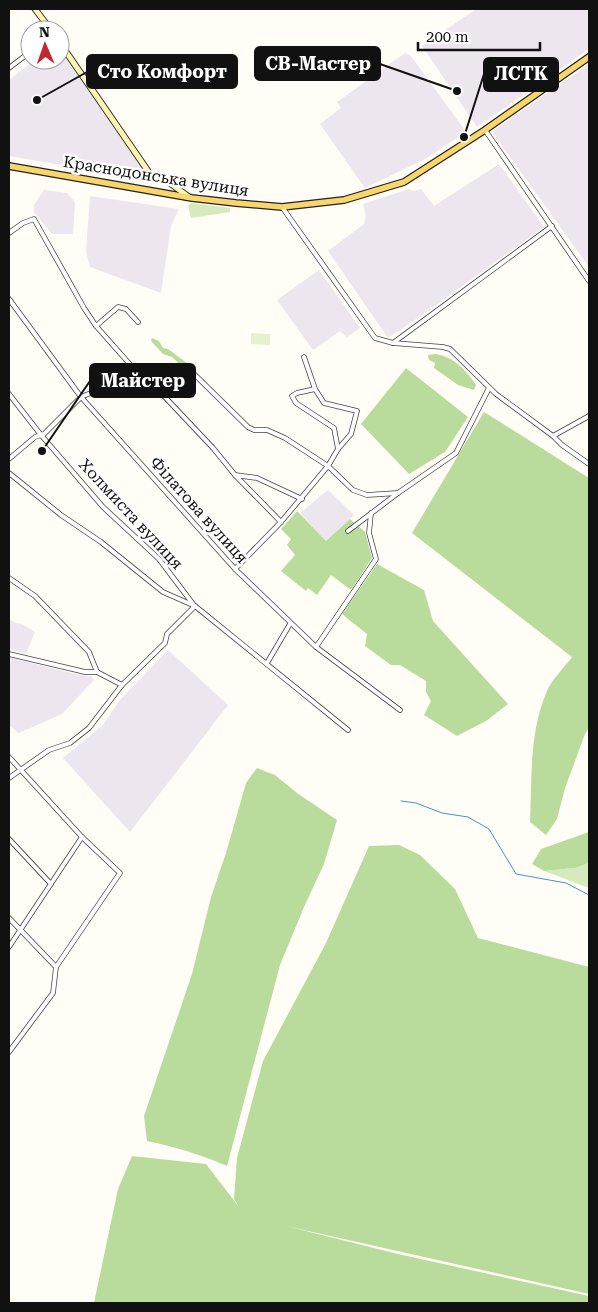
<svg xmlns="http://www.w3.org/2000/svg" width="598" height="1312" viewBox="0 0 598 1312" font-family="'Roboto Serif',serif">
<style>
.industrial{fill:#eee6ef}
.green{fill:#d5ebbd}
.forest{fill:#b9dc9c}
.pitch{fill:#e6f2cf}
.lines{fill:none;stroke-linecap:round;stroke-linejoin:round}
.stream{stroke:#3f96cf;stroke-width:1}
.street-casing{stroke:#444;stroke-width:5.5}
.secondary-casing{stroke:#333;stroke-width:7}
.primary-casing{stroke:#222;stroke-width:8}
.street{stroke:#fff;stroke-width:4}
.secondary{stroke:#fff6b0;stroke-width:5}
.primary{stroke:#f9d66b;stroke-width:5.5}
.labels{text-anchor:middle;dominant-baseline:central;stroke-width:5;stroke-linejoin:round;paint-order:stroke}
.street-label{font-size:16px;fill:#111;stroke:#fff}
.leader{fill:none;stroke:#111;stroke-width:2}
.callout-dot{fill:#111;stroke:#fff;stroke-width:2}
.callout{fill:#111;stroke:#111;stroke-width:2}
.callout-label{font-size:18px;text-anchor:middle;font-weight:bold;fill:#fff}
</style>
<rect width="100%" height="100%" fill="#fffdf5"/>
<g class="industrial">
<polygon points="476,9 589,9 589,49 477,127 422,46"/>
<polygon points="60,50 147,176 147,180 9,156 9,80 35,60 60,60"/>
<polygon points="405,53 411,56 466,132 425,159 365,188 320,124 341,108 337,102"/>
<polygon points="589,64 589,267 493,133 494,130"/>
<polygon points="499,164 544,227 432,308 429,305 431,309 388,338 328,251 364,224 366,216 363,204 409,189 414,191 421,189 434,206"/>
<polygon points="44,190 67,193 75,202 73,234 52,234 34,212 34,205"/>
<polygon points="90,196 179,209 171,226 161,293 90,267 86,251"/>
<polygon points="319,270 360,328 347,337 340,331 313,350 277,300"/>
<polygon points="328,490 354,515 326,541 300,513"/>
<polygon points="9,619 16,623 22,624 35,632 26,654 9,649"/>
<polygon points="168,650 228,705 130,832 63,758 103,725 119,701"/>
<polygon points="9,657 75,674 91,676 94,680 62,714 19,733 9,725"/>
</g>
<g class="green">
<polygon points="192,203 230,208 230,212 191,218 188,205"/>
<polygon points="589,863 589,888 544,871 575,868"/>
</g>
<g class="forest">
<polygon points="152,338 159,341 163,348 168,349 191,366 190,372 187,371 172,357 163,354 151,341"/>
<path d="M436,354C454,357 466,370 476,385L474,390L458,385L434,368L435,363L429,360L428,355Z"/>
<polygon points="406,368 468,417 445,452 409,474 361,424"/>
<path d="M484,412L589,478V728L585,734L565,788L557,819L546,835L530,822C532,778 529,732 547,691C552,679 564,668 572,657L412,533Z"/>
<polygon points="297,511 326,541 350,519 365,532 372,558 351,590 331,575 317,595 308,588 306,591 281,571 295,555 287,545 291,539 281,529"/>
<polygon points="377,564 424,590 433,621 508,704 486,721 457,736 424,715 431,701 426,692 426,681 400,665 391,665 365,646 367,634 342,614"/>
<path d="M257,768L275,775L297,793L337,820L324,864L304,907L280,965L227,1166C200,1154 175,1147 147,1141L144,1116L192,974L211,897L226,853L246,783Z"/>
<polygon points="589,832 589,863 575,868 544,871 532,864 541,849"/>
<polygon points="399,845 420,855 455,889 478,938 589,967 589,1294 286,1226 398,1254 589,1296 589,1303 94,1303 118,1189 132,1156 206,1164 239,1207 234,1199 237,1158 263,1061 326,943 369,846"/>
</g>
<polygon class="pitch" points="251,333 270,334 270,345 251,344"/>
<g class="lines">
<polyline class="stream" points="401,801 416,803 442,813 468,817 489,829 516,874 566,883 589,895"/>
<g class="street-casing">
<g id="street">
<polyline points="9,68 30,52"/>
<polyline points="485,130 589,281"/>
<polyline points="282,207 375,338 393,343 443,347 450,349 496,394 553,436 562,445 589,464"/>
<polyline points="9,233 23,223 34,219 84,308 96,326 135,370 163,395 213,448 235,475 281,522"/>
<polyline points="9,299 81,397 235,569 316,647 400,710"/>
<polyline points="96,326 118,307 126,309 138,322"/>
<polyline points="393,343 552,226"/>
<polyline points="304,357 315,389 324,403 357,411 351,434 338,449 328,466 353,490 367,495 398,493"/>
<polyline points="315,389 297,393 292,396 296,403 334,428 338,449"/>
<polyline points="9,394 41,435 103,507 159,559 193,604"/>
<polyline points="553,436 589,416"/>
<polyline points="9,459 35,437 44,434 81,397 105,387 119,386 127,390 147,391 163,395 193,373 248,427 254,430 267,430 285,438 328,466 281,522 235,569"/>
<polyline points="9,473 61,515 101,542 163,592 195,606 348,730"/>
<polyline points="235,475 257,478 302,499"/>
<polyline points="348,531 398,493 456,453 489,388"/>
<polyline points="9,578 35,596 89,652 97,672"/>
<polyline points="316,647 376,559 369,533 371,513"/>
<polyline points="9,654 85,672 97,672 122,685"/>
<polyline points="267,663 290,624"/>
<polyline points="9,757 82,837 120,873 56,967 53,993 9,1052"/>
<polyline points="9,778 49,750 70,743 89,728 122,685 165,643 167,634 195,606"/>
<polyline points="9,839 51,884"/>
<polyline points="9,918 56,967"/>
<polyline points="9,947 82,837"/>
</g>
</g>
<g class="secondary-casing">
<g id="secondary">
<polyline points="35,9 51,30"/>
<polyline points="60,43 150,174 167,181 189,197"/>
</g>
</g>
<g class="primary-casing">
<polyline id="primary" points="9,166 192,198 236,203 282,207 344,200 404,182 485,130 589,57"/>
</g>
<use href="#street" class="street"/>
<use href="#secondary" class="secondary"/>
<use href="#primary" class="primary"/>
</g>
<g class="labels">
<g class="street-label">
<text transform="translate(156 176) rotate(9)">Краснодонська вулиця</text>
<text transform="translate(199 510) rotate(48)">Філатова вулиця</text>
<text transform="translate(131 514) rotate(47)">Холмиста вулиця</text>
</g>
</g>
<path class="leader" d="M457 91L380 64M37 100L87 72M464 137L484 74M42 451L90 381"/>
<g class="callout-dot">
<circle cx="457" cy="91" r="5"/>
<circle cx="37" cy="100" r="5"/>
<circle cx="464" cy="137" r="5"/>
<circle cx="42" cy="451" r="5"/>
</g>
<g class="callout">
<rect x="255" y="47" width="125" height="33" rx="5"/>
<rect x="87" y="55" width="150" height="33" rx="5"/>
<rect x="484" y="58" width="74" height="33" rx="5"/>
<rect x="90" y="364" width="105" height="33" rx="5"/>
</g>
<g class="callout-label">
<text x="318" y="70">СВ-Мастер</text>
<text x="162" y="78">Сто Комфорт</text>
<text x="521" y="80">ЛСТК</text>
<text x="143" y="387">Майстер</text>
</g>
<rect width="598" height="1312" fill="none" stroke="#111111" stroke-width="20"/>
<g transform="translate(45 45) rotate(358)"><circle r="24" fill="#ffffff" stroke="#a0a0a0"/>
<path d="M0-4L9 19L0 12L-9 19Z" fill="#c4262e"/>
<text y="-8" font-size="14" font-weight="bold" text-anchor="middle" fill="#111111">N</text>
</g>
<path d="M418 42v8h122v-8" fill="none" stroke="#111111" stroke-width="2.5"/>
<text x="426" y="42" font-size="15" fill="#111111" stroke="#ffffff" stroke-width="4" paint-order="stroke">200 m</text>
</svg>
